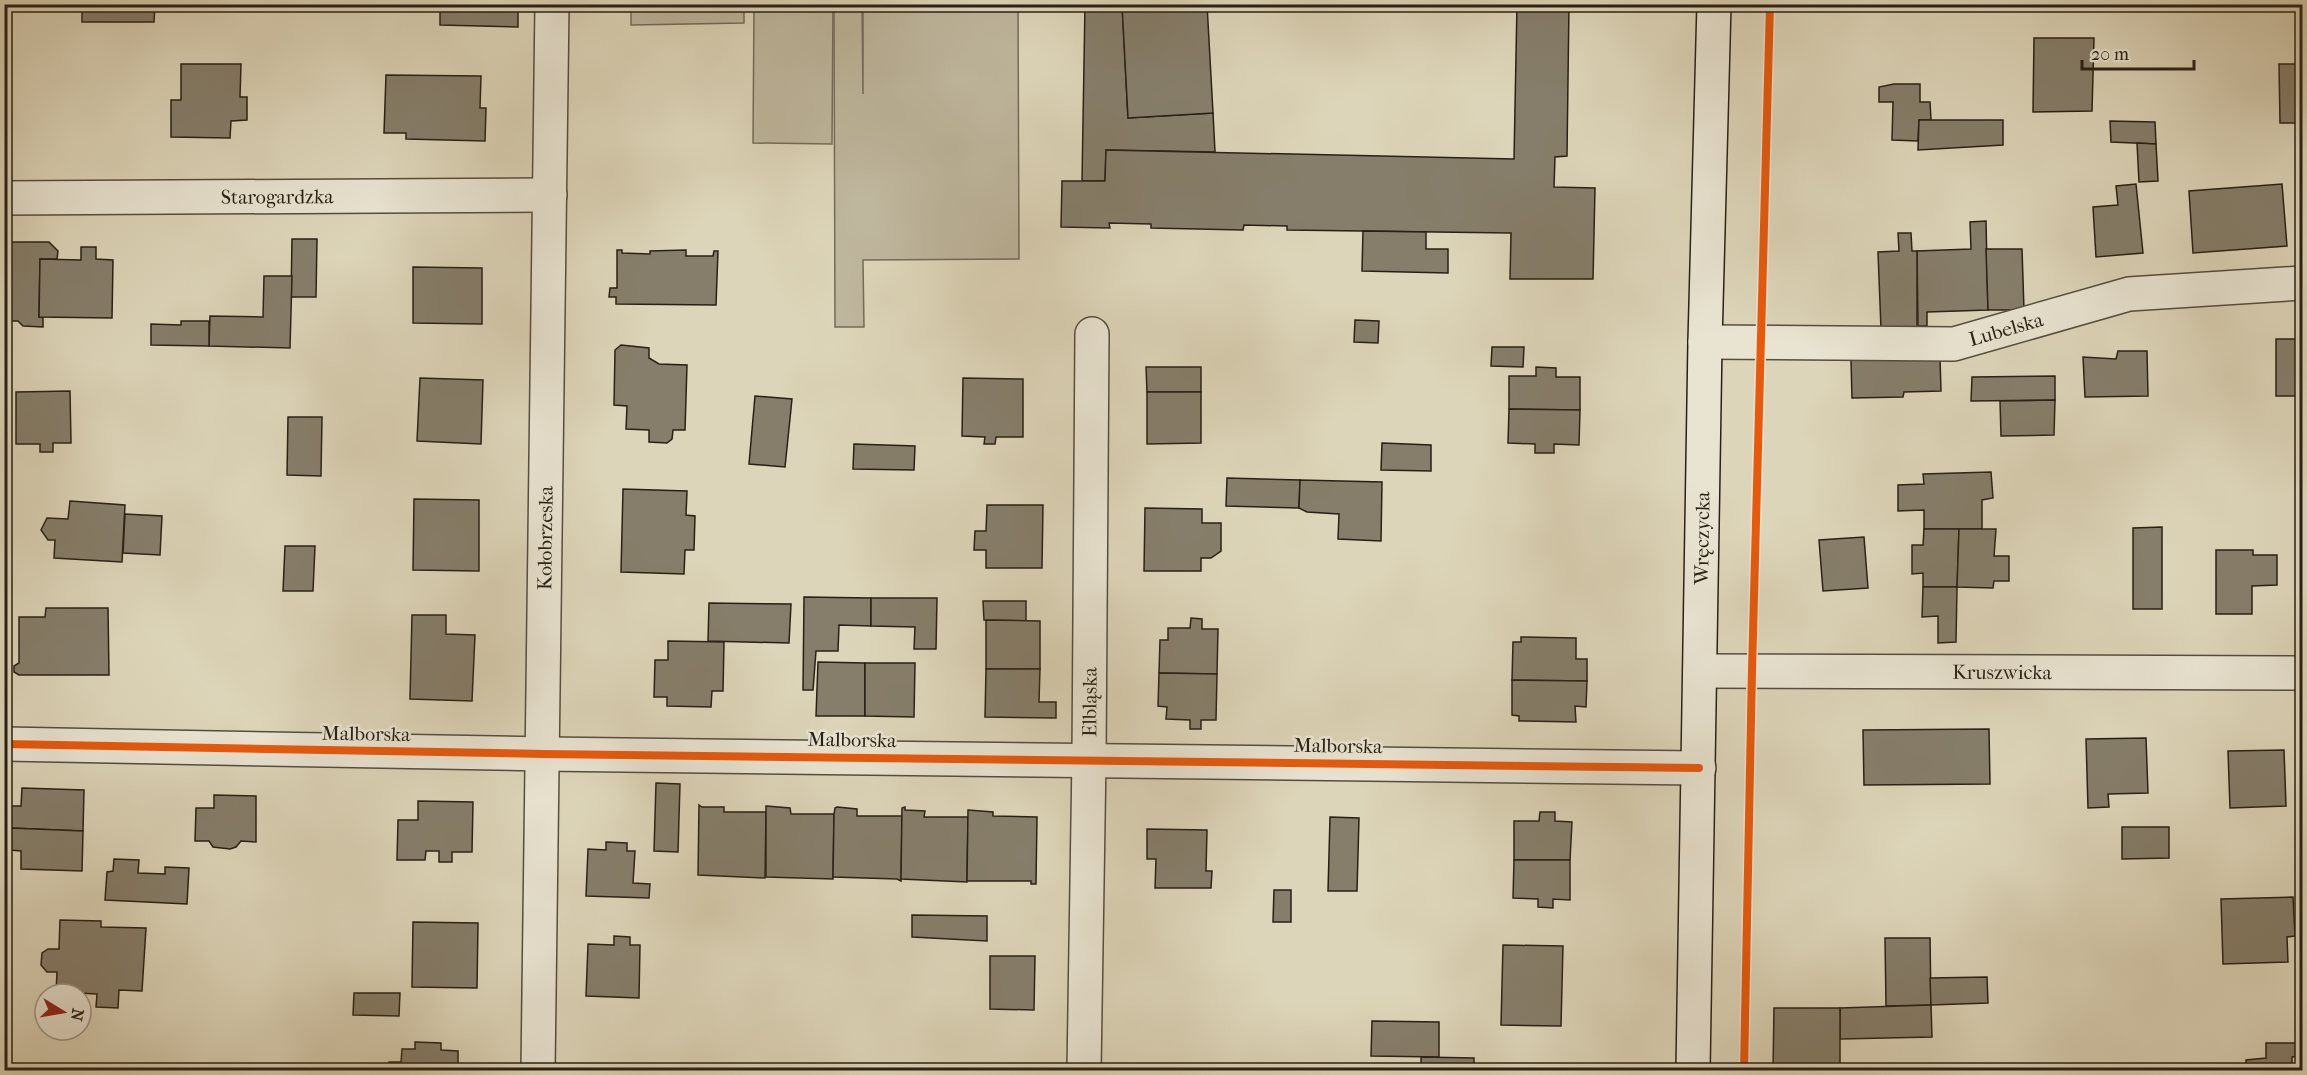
<svg xmlns="http://www.w3.org/2000/svg" width="2307" height="1075" viewBox="0 0 2307 1075" font-family="'IM FELL French Canon',serif">
<style>
.green{fill:#beb69d;stroke:#736b5a;stroke-width:1.5}
.building{fill:#867e6b;stroke:#282016;stroke-width:1.5}
.lines{fill:none;stroke-linecap:round;stroke-linejoin:round}
.street-casing{stroke:#554d3f;stroke-width:36}
.secondary-casing{stroke:#282016;stroke-width:36}
.street{stroke:#e9e4d2;stroke-width:33}
.secondary{stroke:#e9e4d2;stroke-width:33}
.cycleway-casing{stroke:#e9e4d2;stroke-width:11}
.cycleway{stroke:#e8590c;stroke-width:8}
.labels{text-anchor:middle;dominant-baseline:central;stroke-width:5;stroke-linejoin:round;paint-order:stroke}
.street-label{font-size:20px;fill:#282016;stroke:#e9e4d2}
</style>
<rect width="100%" height="100%" fill="#ddd5b9"/>
<filter id="stains"><feTurbulence type="fractalNoise" baseFrequency=".00333" numOctaves="4"/><feColorMatrix values="0 0 0 0 .2 0 0 0 0 .09 0 0 0 0 .02 0 0 0 .5 -.17"/></filter>
<radialGradient id="worn" r=".72"><stop offset=".6" stop-color="#630" stop-opacity="0"/><stop offset="1" stop-color="#630" stop-opacity=".3"/></radialGradient>
<g class="green">
<polygon points="631,5 744,5 744,23 631,25"/>
<polygon points="754,5 833,5 832,144 753,143"/>
<polygon points="834,5 862,5 863,94 863,5 1018,5 1019,259 863,260 864,327 835,327"/>
</g>
<g class="building">
<polygon points="82,4 155,4 154,22 82,22"/>
<polygon points="440,4 518,4 518,27 440,25"/>
<polygon points="1085,4 1122,4 1128,118 1213,113 1215,152 1106,150 1105,181 1082,181"/>
<polygon points="1122,4 1207,4 1213,113 1128,118"/>
<polygon points="1517,4 1569,4 1567,156 1555,157 1554,187 1595,188 1593,279 1510,279 1511,233 1287,230 1287,226 1244,225 1243,230 1151,228 1151,224 1109,223 1110,228 1061,227 1062,181 1105,181 1106,150 1514,159"/>
<rect x="1895" y="4" width="32" height="6"/>
<polygon points="2034,38 2094,38 2092,111 2033,112"/>
<polygon points="181,64 241,64 240,97 247,97 247,120 231,121 230,138 171,137 171,100 181,100"/>
<polygon points="2279,64 2302,64 2302,123 2280,123"/>
<polygon points="386,75 481,76 480,108 486,108 485,141 406,139 406,133 384,133"/>
<polygon points="1894,84 1920,84 1920,102 1930,102 1931,120 1919,120 1918,141 1892,140 1893,102 1879,102 1879,87"/>
<polygon points="1919,120 2003,120 2003,145 1918,150"/>
<polygon points="2110,121 2155,122 2156,144 2111,142"/>
<polygon points="2137,143 2156,144 2158,181 2139,182"/>
<polygon points="2136,184 2143,253 2096,257 2093,207 2118,205 2116,186"/>
<polygon points="2282,184 2287,246 2193,253 2189,191"/>
<polygon points="1986,221 1988,310 1927,312 1927,326 1918,326 1917,251 1971,249 1970,222"/>
<polygon points="1363,231 1426,232 1426,249 1448,249 1448,273 1362,271"/>
<polygon points="1898,233 1911,233 1912,251 1917,251 1917,335 1881,329 1878,252 1899,251"/>
<polygon points="292,239 317,239 316,297 291,297"/>
<polygon points="4,242 49,242 58,251 57,259 40,259 39,317 43,317 43,327 23,326 18,321 5,321"/>
<polygon points="81,247 96,247 96,259 113,260 112,318 39,317 40,259 81,260"/>
<polygon points="1986,249 2022,249 2024,310 1988,310"/>
<polygon points="617,250 622,250 622,253 650,254 650,251 686,250 686,256 713,256 714,251 718,251 716,305 616,304 616,297 609,297 610,288 617,288"/>
<polygon points="413,267 482,268 482,324 413,323"/>
<polygon points="264,276 292,276 290,348 209,346 210,316 263,317"/>
<polygon points="1355,320 1379,321 1378,343 1354,342"/>
<polygon points="181,321 209,321 209,346 151,345 151,324 181,325"/>
<rect x="2276" y="339" width="26" height="57"/>
<polygon points="621,345 649,348 649,358 659,364 687,365 685,430 673,430 672,439 667,443 649,442 649,430 626,429 627,406 614,405 615,350"/>
<polygon points="1492,347 1524,347 1523,367 1491,366"/>
<polygon points="2118,351 2147,351 2148,396 2085,397 2083,357 2116,359"/>
<polygon points="1940,358 1941,391 1904,392 1903,397 1852,398 1851,360"/>
<polygon points="1146,367 1201,367 1201,392 1147,392"/>
<polygon points="1536,367 1556,368 1556,377 1580,377 1580,410 1509,409 1509,376 1536,376"/>
<polygon points="2055,376 2055,400 1971,401 1972,377"/>
<polygon points="420,378 483,380 481,444 417,441"/>
<polygon points="963,378 1023,379 1023,437 996,437 995,444 984,444 985,437 962,436"/>
<polygon points="70,391 71,443 53,443 53,452 40,452 40,444 16,444 16,392"/>
<polygon points="1147,392 1201,392 1201,443 1147,444"/>
<polygon points="755,396 792,399 785,467 749,464"/>
<polygon points="2055,400 2054,435 2001,436 2000,401"/>
<polygon points="1509,409 1580,410 1579,445 1554,444 1554,453 1535,453 1535,444 1508,443"/>
<polygon points="288,417 322,417 321,476 287,475"/>
<polygon points="1382,443 1431,445 1431,471 1381,470"/>
<polygon points="854,444 915,446 914,470 853,469"/>
<polygon points="1991,472 1993,498 1982,500 1982,529 1924,529 1924,510 1898,511 1898,485 1924,484 1923,474"/>
<polygon points="1227,478 1300,480 1299,508 1226,506"/>
<polygon points="1300,480 1382,482 1381,541 1338,539 1339,514 1307,512 1299,508"/>
<polygon points="623,489 687,491 686,515 695,516 694,550 685,550 684,574 621,572"/>
<polygon points="414,499 479,500 479,571 413,570"/>
<polygon points="70,501 125,505 122,562 54,558 55,540 48,540 41,530 47,518 68,519"/>
<polygon points="987,505 1043,505 1042,568 986,568 986,550 974,550 975,531 986,531"/>
<polygon points="1145,508 1202,509 1202,523 1221,523 1221,551 1211,558 1201,558 1201,571 1144,571"/>
<polygon points="125,514 162,516 160,555 123,553"/>
<polygon points="2162,527 2162,609 2133,609 2133,528"/>
<polygon points="1924,529 1959,529 1957,587 1923,587 1923,573 1912,574 1912,545 1923,545"/>
<polygon points="1959,529 1996,529 1994,556 2009,556 2009,581 1994,581 1993,588 1957,587"/>
<polygon points="1864,537 1868,588 1823,591 1819,540"/>
<polygon points="285,546 315,546 313,591 283,591"/>
<polygon points="2216,550 2253,550 2253,555 2277,555 2277,585 2252,586 2252,614 2216,614"/>
<polygon points="1923,587 1957,587 1956,642 1938,643 1938,616 1922,617"/>
<polygon points="804,597 871,598 871,626 839,625 838,651 816,651 813,690 803,690"/>
<polygon points="871,598 937,598 936,649 914,649 915,627 871,626"/>
<polygon points="983,601 1026,601 1026,621 984,620"/>
<polygon points="709,603 791,604 789,643 708,641"/>
<polygon points="46,608 108,608 109,675 19,675 14,672 14,666 19,663 19,617 45,617"/>
<polygon points="412,615 446,615 446,634 475,635 472,701 410,699"/>
<polygon points="1191,618 1202,619 1202,629 1218,629 1217,674 1159,673 1160,640 1168,640 1168,628 1190,628"/>
<polygon points="986,620 1040,621 1040,669 986,669"/>
<polygon points="1521,637 1576,638 1576,659 1587,659 1587,681 1512,680 1513,642 1521,642"/>
<polygon points="668,641 724,642 723,691 712,691 711,707 667,706 667,697 654,697 655,660 668,660"/>
<polygon points="818,662 865,663 865,716 816,716"/>
<polygon points="865,663 915,663 914,717 865,716"/>
<polygon points="986,669 1040,669 1039,702 1056,702 1056,718 985,717"/>
<polygon points="1159,673 1217,674 1216,720 1201,720 1201,729 1190,729 1190,720 1166,719 1167,707 1158,706"/>
<polygon points="1512,680 1587,681 1586,707 1575,706 1576,722 1519,721 1519,716 1512,715"/>
<polygon points="1989,729 1990,784 1864,785 1863,730"/>
<polygon points="2146,738 2148,793 2108,794 2109,807 2088,808 2086,739"/>
<polygon points="2284,750 2286,806 2230,808 2228,751"/>
<polygon points="656,783 680,784 678,852 654,851"/>
<polygon points="22,788 84,790 83,831 10,828 10,806 21,806"/>
<polygon points="214,795 256,796 256,842 241,841 236,847 230,849 213,847 209,841 195,841 196,808 214,808"/>
<polygon points="418,801 473,802 472,852 452,852 452,862 439,862 439,851 426,851 425,860 397,860 398,820 418,820"/>
<polygon points="699,805 702,807 724,807 724,812 766,812 765,878 698,875"/>
<polygon points="766,806 790,808 791,814 834,814 833,879 766,877"/>
<polygon points="837,807 857,809 857,816 902,816 901,881 897,879 833,877 834,814 835,808"/>
<polygon points="905,807 905,810 925,811 924,817 968,817 967,882 901,879 902,808"/>
<polygon points="968,810 993,812 993,816 1037,817 1036,884 1031,884 1031,881 967,881"/>
<polygon points="1540,812 1555,812 1555,821 1572,822 1570,860 1514,860 1514,821 1539,821"/>
<polygon points="1330,817 1359,818 1357,891 1328,891"/>
<polygon points="2122,827 2169,827 2169,858 2122,859"/>
<polygon points="10,828 83,831 82,871 21,869 21,851 10,850"/>
<polygon points="1147,829 1207,830 1206,871 1212,871 1211,888 1155,888 1156,859 1147,859"/>
<polygon points="606,842 627,843 627,851 635,851 633,883 650,884 649,898 586,896 588,849 606,850"/>
<polygon points="114,859 139,860 138,873 165,874 165,867 189,868 187,904 105,900 107,872 113,871"/>
<polygon points="1514,860 1570,860 1570,900 1553,899 1553,908 1538,907 1538,899 1513,898"/>
<polygon points="1274,890 1291,890 1291,922 1273,922"/>
<polygon points="2293,897 2295,936 2287,937 2288,962 2223,964 2221,899"/>
<polygon points="912,915 987,916 987,941 912,937"/>
<polygon points="60,920 101,921 101,927 146,928 142,991 119,990 118,1008 96,1007 97,994 56,992 57,972 47,972 41,965 42,953 48,949 59,949"/>
<polygon points="413,922 478,923 477,988 412,987"/>
<polygon points="614,936 630,937 630,945 640,945 639,998 586,996 588,944 614,945"/>
<polygon points="1885,938 1930,938 1931,1005 1886,1006"/>
<polygon points="1503,945 1563,946 1561,1026 1501,1025"/>
<polygon points="990,956 1035,956 1034,1010 990,1009"/>
<polygon points="1987,977 1988,1003 1931,1005 1930,978"/>
<polygon points="354,993 400,993 399,1016 353,1015"/>
<polygon points="1931,1005 1932,1037 1840,1039 1840,1008"/>
<polygon points="1774,1008 1840,1008 1840,1070 1773,1070"/>
<polygon points="1372,1021 1439,1022 1439,1057 1371,1056"/>
<polygon points="415,1042 441,1043 441,1050 458,1051 458,1069 389,1070 389,1062 401,1062 402,1049 415,1049"/>
<polygon points="2266,1043 2302,1043 2302,1056 2292,1057 2292,1070 2246,1070 2246,1060 2266,1058"/>
<polygon points="1421,1057 1474,1058 1474,1070 1421,1070"/>
<polygon points="2150,1067 2150,1070 2072,1070 2072,1068"/>
</g>
<g class="lines">
<g class="street-casing">
<g id="street">
<path id="s1" d="M4,198L550,195"/>
<path id="s2" d="M1705,342L1954,344L2129,294L2302,283"/>
<path id="s3" d="M1700,671L2302,673"/>
<polyline points="4,744 544,754 1699,768"/>
<path id="s4" d="M538,1070L552,4"/>
<path id="s5" d="M1084,1070L1089,758L1092,334"/>
</g>
</g>
<g class="secondary-casing">
<g id="secondary">
<path id="s6" d="M1693,1070L1705,342L1714,4"/>
</g>
</g>
<use href="#street" class="street"/>
<use href="#secondary" class="secondary"/>
<g class="cycleway-casing">
<g id="cycleway">
<polyline points="4,744 544,754 1699,768"/>
<polyline points="1744,1070 1752,670 1770,4"/>
</g>
</g>
<use href="#cycleway" class="cycleway"/>
</g>
<g class="labels">
<g class="street-label">
<text stroke="none"><textPath href="#s1" startOffset="273">Starogardzka</textPath></text>
<text stroke="none"><textPath href="#s2" startOffset="303">Lubelska</textPath></text>
<text stroke="none"><textPath href="#s6" startOffset="532">Wręczycka</textPath></text>
<text stroke="none"><textPath href="#s4" startOffset="532">Kołobrzeska</textPath></text>
<text stroke="none"><textPath href="#s3" startOffset="302">Kruszwicka</textPath></text>
<text stroke="none"><textPath href="#s5" startOffset="368">Elbląska</textPath></text>
<text transform="translate(366 734) rotate(1)">Malborska</text>
<text transform="translate(852 740) rotate(1)">Malborska</text>
<text transform="translate(1338 746) rotate(1)">Malborska</text>
</g>
</g>
<rect width="2307" height="1075" fill="none" stroke="#ddd5b9" stroke-width="24"/>
<rect x="6" y="6" width="2295" height="1063" fill="none" stroke="#282016" stroke-width="3"/>
<rect x="12" y="12" width="2283" height="1051" fill="none" stroke="#282016" stroke-width="1.5"/>
<g transform="translate(63 1012) rotate(101)"><circle r="28" fill="#e9e4d2" stroke="#9c9687" stroke-width="1.5"/>
<path d="M0-4.5L10 22L0 15L-10 22Z" fill="#8f2418"/>
<text y="-9" font-size="16" font-weight="bold" text-anchor="middle" fill="#282016">N</text>
</g>
<path d="M2082 60v9h112v-9" fill="none" stroke="#282016" stroke-width="3"/>
<text x="2091" y="60" font-size="18" fill="#282016" stroke="#e9e4d2" stroke-width="4.5" paint-order="stroke">20 m</text>
<rect width="100%" height="100%" filter="url(#stains)"/>
<rect width="100%" height="100%" fill="url(#worn)"/>
</svg>
